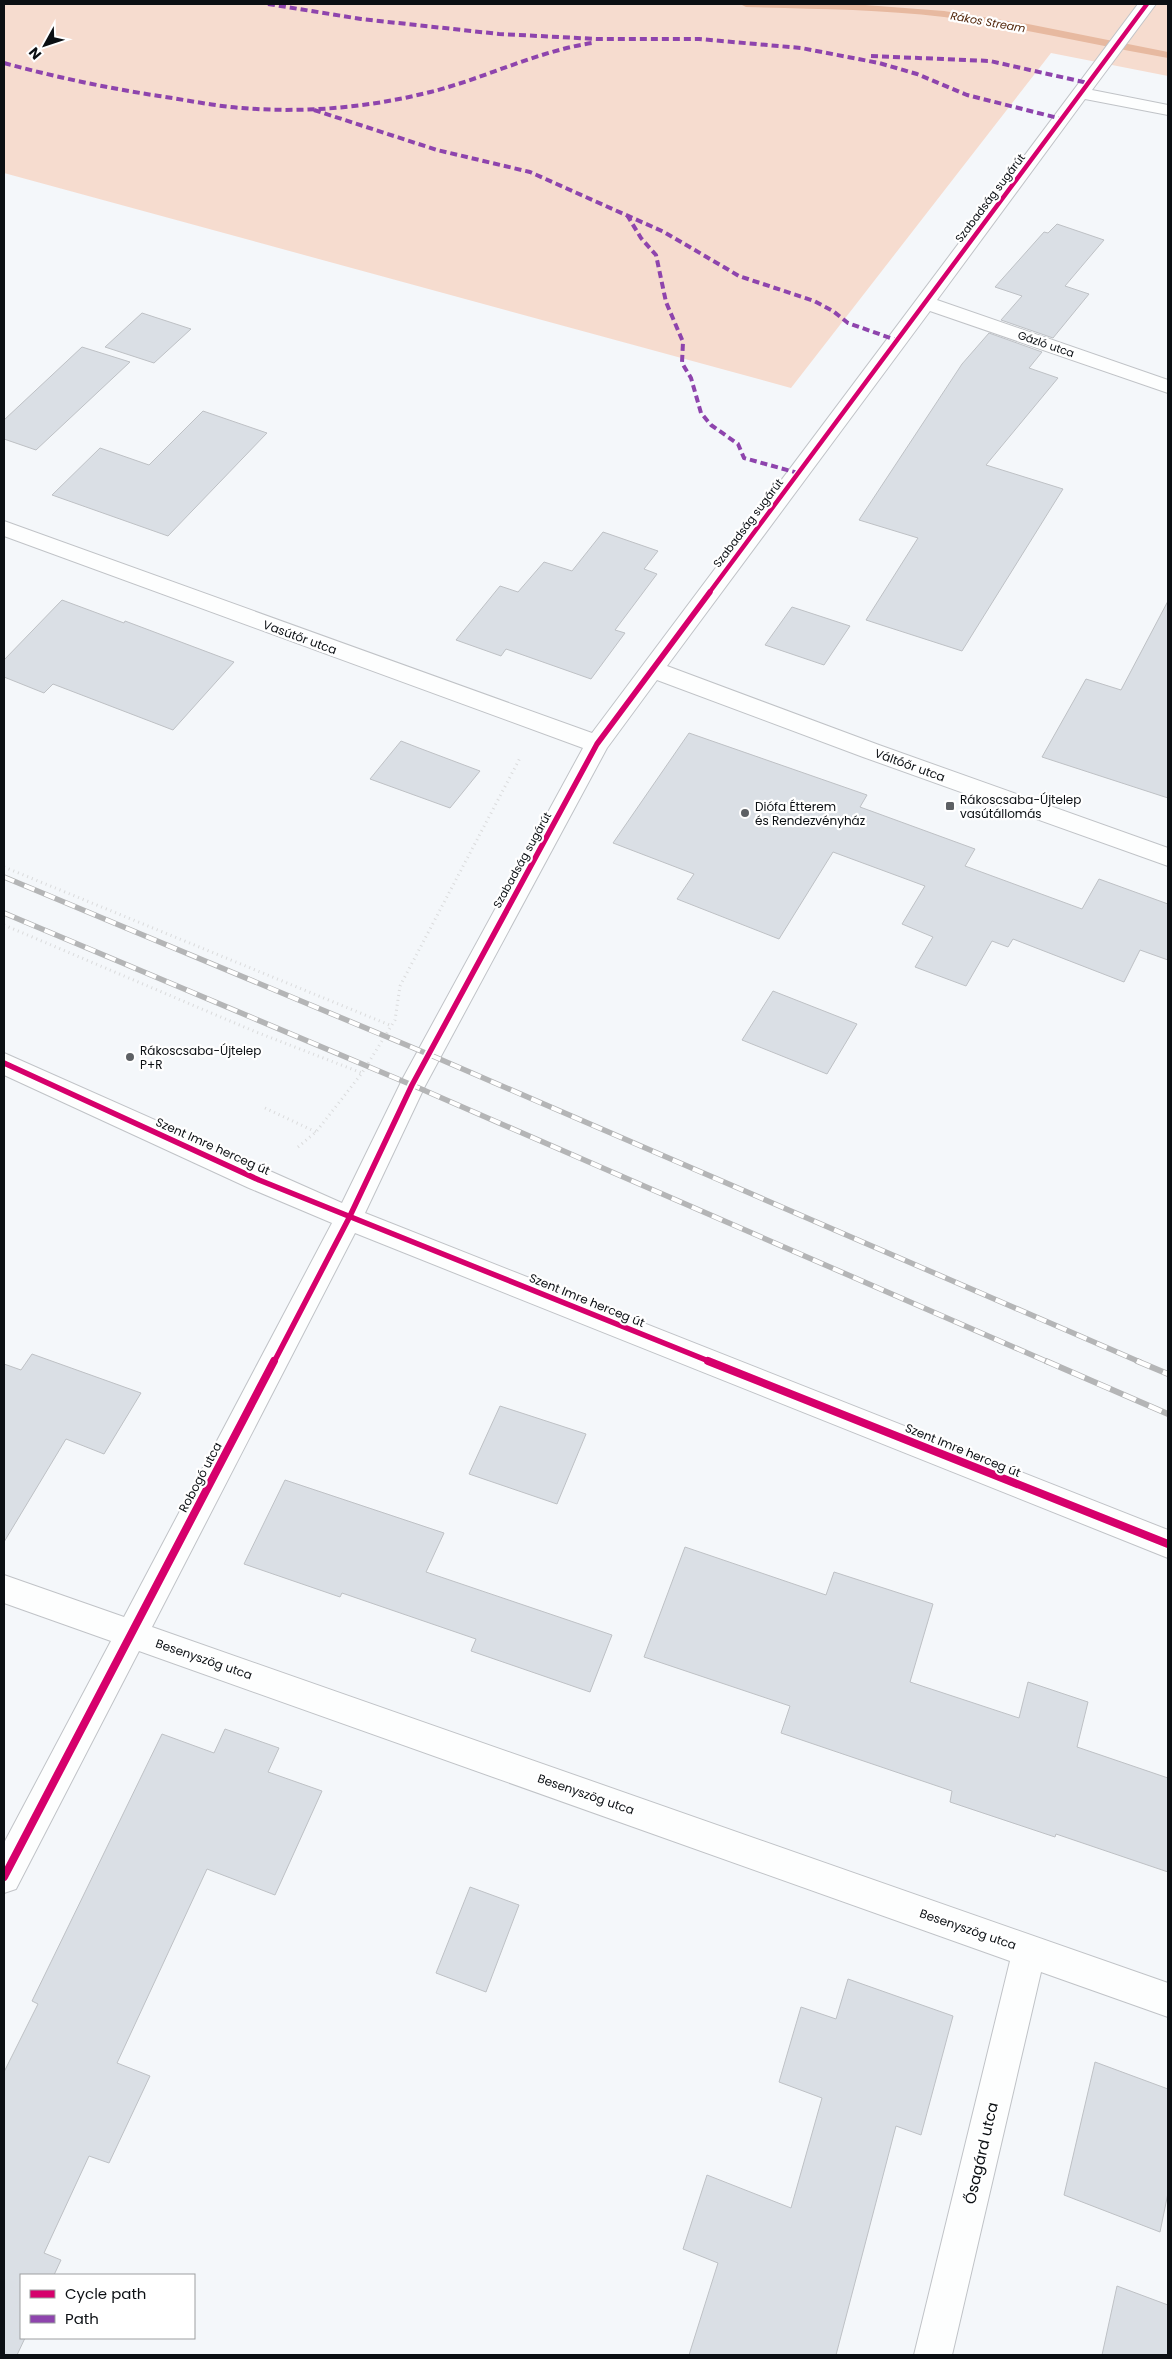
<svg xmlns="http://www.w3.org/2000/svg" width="1172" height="2359" viewBox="0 0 1172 2359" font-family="Poppins,sans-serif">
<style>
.green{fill:#f6dccf}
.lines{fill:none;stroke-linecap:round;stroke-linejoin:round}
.stream{fill:#e7b9a0;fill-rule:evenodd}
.building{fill:#dadfe5;stroke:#bec1c5}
.street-casing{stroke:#c0c3c7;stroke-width:2}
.path{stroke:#dadbdc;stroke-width:3;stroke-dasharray:1 4;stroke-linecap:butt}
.street{fill:#fdfefe;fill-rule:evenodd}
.rail-far1-casing{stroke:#b4b5b6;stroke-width:5.5}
.rail-casing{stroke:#b4b5b6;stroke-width:6}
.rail-far1{stroke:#fff;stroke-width:4;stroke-dasharray:11;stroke-linecap:butt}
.rail{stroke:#fff;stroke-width:4.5;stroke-dasharray:14;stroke-linecap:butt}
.quiet{stroke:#8e44ad;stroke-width:4;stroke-dasharray:7 4;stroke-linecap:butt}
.cycleway-far2-casing{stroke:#fff;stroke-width:7}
.cycleway-far1-casing{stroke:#fff;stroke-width:9}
.cycleway-casing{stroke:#fff;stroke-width:11}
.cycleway-far2{stroke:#d6006c;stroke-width:4.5}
.cycleway-far1{stroke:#d6006c;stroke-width:5.5}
.cycleway{stroke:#d6006c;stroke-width:8}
.poi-dot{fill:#5d6064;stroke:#fff;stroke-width:2}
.labels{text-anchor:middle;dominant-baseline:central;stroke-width:4.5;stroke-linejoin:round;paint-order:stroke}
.far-water-label{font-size:11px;font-style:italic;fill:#512509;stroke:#fff}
.far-street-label{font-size:11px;fill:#0b0f13;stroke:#fff}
.street-label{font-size:12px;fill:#0b0f13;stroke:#fff}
.poi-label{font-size:12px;fill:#0b0f13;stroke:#fff;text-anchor:start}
.near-street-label{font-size:15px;fill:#0b0f13;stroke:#fff}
</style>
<rect width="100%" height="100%" fill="#f4f7fa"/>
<polygon class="green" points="4,4 1168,4 1168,76 1051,53 791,388 4,173"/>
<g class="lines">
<path class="stream" d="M740,4H852L944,11L1028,24L1168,52V58C1093,45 1019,27 944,17C878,9 812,9 746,7Z"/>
</g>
<g class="building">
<polygon points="1057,224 1104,240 1065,286 1089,294 1053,338 1001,320 1022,296 995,287 1044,232 1048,233"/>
<polygon points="142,313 191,329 154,363 105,347"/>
<polygon points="989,333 1042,352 1029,368 1058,378 986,465 1063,489 962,651 866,620 918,538 859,520 962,364"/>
<polygon points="82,347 130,362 36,450 4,439 4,420"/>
<polygon points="203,411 267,433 168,536 52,495 100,448 149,465"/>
<polygon points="603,532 658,551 644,569 657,574 615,630 625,633 591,679 506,649 501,656 456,640 500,586 518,592 544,562 572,571"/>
<polygon points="62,600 124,623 125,621 234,662 173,730 53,684 44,693 4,677 4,660"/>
<polygon points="1168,601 1168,798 1042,757 1086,679 1121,690"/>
<polygon points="792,607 850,626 824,665 765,645"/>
<polygon points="689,733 867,795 860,807 975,849 965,866 1082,909 1099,879 1168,904 1168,960 1140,950 1124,982 1013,939 1008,947 992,941 966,986 915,967 933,937 902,924 925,886 833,852 779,939 677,899 694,874 613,843"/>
<polygon points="401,741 419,748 480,771 450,808 370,779"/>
<polygon points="773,991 857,1024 827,1074 742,1040"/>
<polygon points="32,1354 141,1393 104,1454 66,1439 4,1542 4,1364 21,1370"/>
<polygon points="500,1406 586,1434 557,1504 469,1474"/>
<polygon points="285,1480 444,1533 426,1572 612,1635 590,1692 471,1651 476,1639 342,1593 340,1597 244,1564"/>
<polygon points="685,1547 826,1595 834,1572 933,1604 910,1682 1019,1718 1028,1682 1088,1702 1077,1747 1168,1778 1168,1872 1056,1834 1055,1837 950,1802 952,1791 781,1733 790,1706 644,1657"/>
<polygon points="225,1729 279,1748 268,1772 322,1791 275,1895 207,1869 117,2063 150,2076 109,2163 89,2156 44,2253 61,2260 54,2275 21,2275 21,2338 25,2338 17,2355 4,2355 4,2072 38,2004 32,2001 162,1734 214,1753"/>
<polygon points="470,1887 519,1905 486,1992 436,1973"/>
<polygon points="848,1979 953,2016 921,2135 896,2126 836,2355 689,2355 718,2263 683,2249 707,2175 791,2208 822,2098 779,2082 801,2007 836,2019"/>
<polygon points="1095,2062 1168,2089 1168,2193 1160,2232 1064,2195"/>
<polygon points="1117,2286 1168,2305 1168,2355 1102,2355"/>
</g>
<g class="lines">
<g class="street-casing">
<polygon id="street" points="1138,4 1156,4 1092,90 1168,105 1168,115 1085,99 937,300 1168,380 1168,393 930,311 667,666 879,745 1168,848 1168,866 863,757 657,680 607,748 425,1086 365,1213 1168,1530 1168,1558 355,1233 152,1627 1168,1983 1168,2017 1041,1972 952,2355 914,2355 1010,1961 139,1651 16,1889 4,1893 4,1843 111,1641 4,1603 4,1575 124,1617 332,1223 249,1188 4,1075 4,1053 342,1203 403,1078 583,748 4,536 4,521 592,733"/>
</g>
<g class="path">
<polyline points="4,867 392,1026"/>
<polyline points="4,925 256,1032 362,1073"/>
<polyline points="265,1108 316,1132"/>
<polyline points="298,1147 316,1132 362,1073 395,1020 400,986 520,758"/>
</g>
<use href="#street" class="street"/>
<g class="rail-far1-casing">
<g id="rail-far1">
<polyline points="4,877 428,1054 1140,1362"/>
<polyline points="4,913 412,1085 1048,1362"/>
</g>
</g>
<g class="rail-casing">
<g id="rail">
<polyline points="1046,1361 1168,1414"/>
<polyline points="1137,1361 1168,1374"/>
</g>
</g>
<use href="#rail-far1" class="rail-far1"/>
<use href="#rail" class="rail"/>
<g class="quiet">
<polyline points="268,4 361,19 499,34 598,39 699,39 801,48 879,63 917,74 967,95 1062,119"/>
<polyline points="871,56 990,61 1088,83"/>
<path d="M4,63C55,77 107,88 159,96C187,100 214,106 242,108C302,113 364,108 422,94C480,81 533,52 592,43"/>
<polyline points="314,110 437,150 530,172 664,232 739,276 814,301 833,311 848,323 896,340"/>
<polyline points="627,215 641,238 656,255 666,302 683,342 682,363 691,378 701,413 711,425 738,444 744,458 798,473"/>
</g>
<g class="cycleway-far2-casing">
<polyline id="cycleway-far2" points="709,593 1147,4"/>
</g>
<g class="cycleway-far1-casing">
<g id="cycleway-far1">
<polyline points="4,1063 259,1180 711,1362"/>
<polyline points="274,1362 349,1218 412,1085 597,744 710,592"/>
</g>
</g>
<g class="cycleway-casing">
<g id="cycleway">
<polyline points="708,1361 1168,1544"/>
<polyline points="4,1877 274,1361"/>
</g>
</g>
<use href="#cycleway-far2" class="cycleway-far2"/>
<use href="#cycleway-far1" class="cycleway-far1"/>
<use href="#cycleway" class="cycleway"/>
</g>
<g class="poi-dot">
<rect x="945" y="801" width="10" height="10" rx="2.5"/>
<circle cx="745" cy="813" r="5"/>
<circle cx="130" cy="1057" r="5"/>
</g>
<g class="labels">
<g class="far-water-label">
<text transform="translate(988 22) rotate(10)">Rákos Stream</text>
</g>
<g class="far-street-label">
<text transform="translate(990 198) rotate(-53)">Szabadság sugárút</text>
<text transform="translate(1046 344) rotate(19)">Gázló utca</text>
<text transform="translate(748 523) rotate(-53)">Szabadság sugárút</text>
<text transform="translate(522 860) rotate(-61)">Szabadság sugárút</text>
</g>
<g class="street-label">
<text transform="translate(300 637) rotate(20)">Vasútőr utca</text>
<text transform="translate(910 765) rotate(20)">Váltóőr utca</text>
<text transform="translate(213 1146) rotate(24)">Szent Imre herceg út</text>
<text transform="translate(587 1300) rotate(22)">Szent Imre herceg út</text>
<text transform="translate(963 1450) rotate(22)">Szent Imre herceg út</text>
<text transform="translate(200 1477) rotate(-62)">Robogó utca</text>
<text transform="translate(204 1659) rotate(19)">Besenyszög utca</text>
<text transform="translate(586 1794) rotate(19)">Besenyszög utca</text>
<text transform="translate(968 1929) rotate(19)">Besenyszög utca</text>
</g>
<g class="poi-label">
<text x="960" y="799">Rákoscsaba-Újtelep<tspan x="960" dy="14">vasútállomás</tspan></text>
<text x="755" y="806">Diófa Étterem<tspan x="755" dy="14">és Rendezvényház</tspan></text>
<text x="140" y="1050">Rákoscsaba-Újtelep<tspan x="140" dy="14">P+R</tspan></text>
</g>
<g class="near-street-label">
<text transform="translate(981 2153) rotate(-77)">Ősagárd utca</text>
</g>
</g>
<rect width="1172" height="2359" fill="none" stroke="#0b0f13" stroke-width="10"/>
<rect x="20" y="2274" width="175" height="65" fill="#ffffff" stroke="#9d9fa1"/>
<rect x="30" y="2290" width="25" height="8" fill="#d6006c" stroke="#9d9fa1"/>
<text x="65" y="2299" font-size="15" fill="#0b0f13">Cycle path</text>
<rect x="30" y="2315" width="25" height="8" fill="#8e44ad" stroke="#9d9fa1"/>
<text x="65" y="2324" font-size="15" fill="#0b0f13">Path</text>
<g transform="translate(45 45) rotate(230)" stroke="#ffffff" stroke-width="4" paint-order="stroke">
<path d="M0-4L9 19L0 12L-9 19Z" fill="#0b0f13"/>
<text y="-8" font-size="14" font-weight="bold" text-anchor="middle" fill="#0b0f13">N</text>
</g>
</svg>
